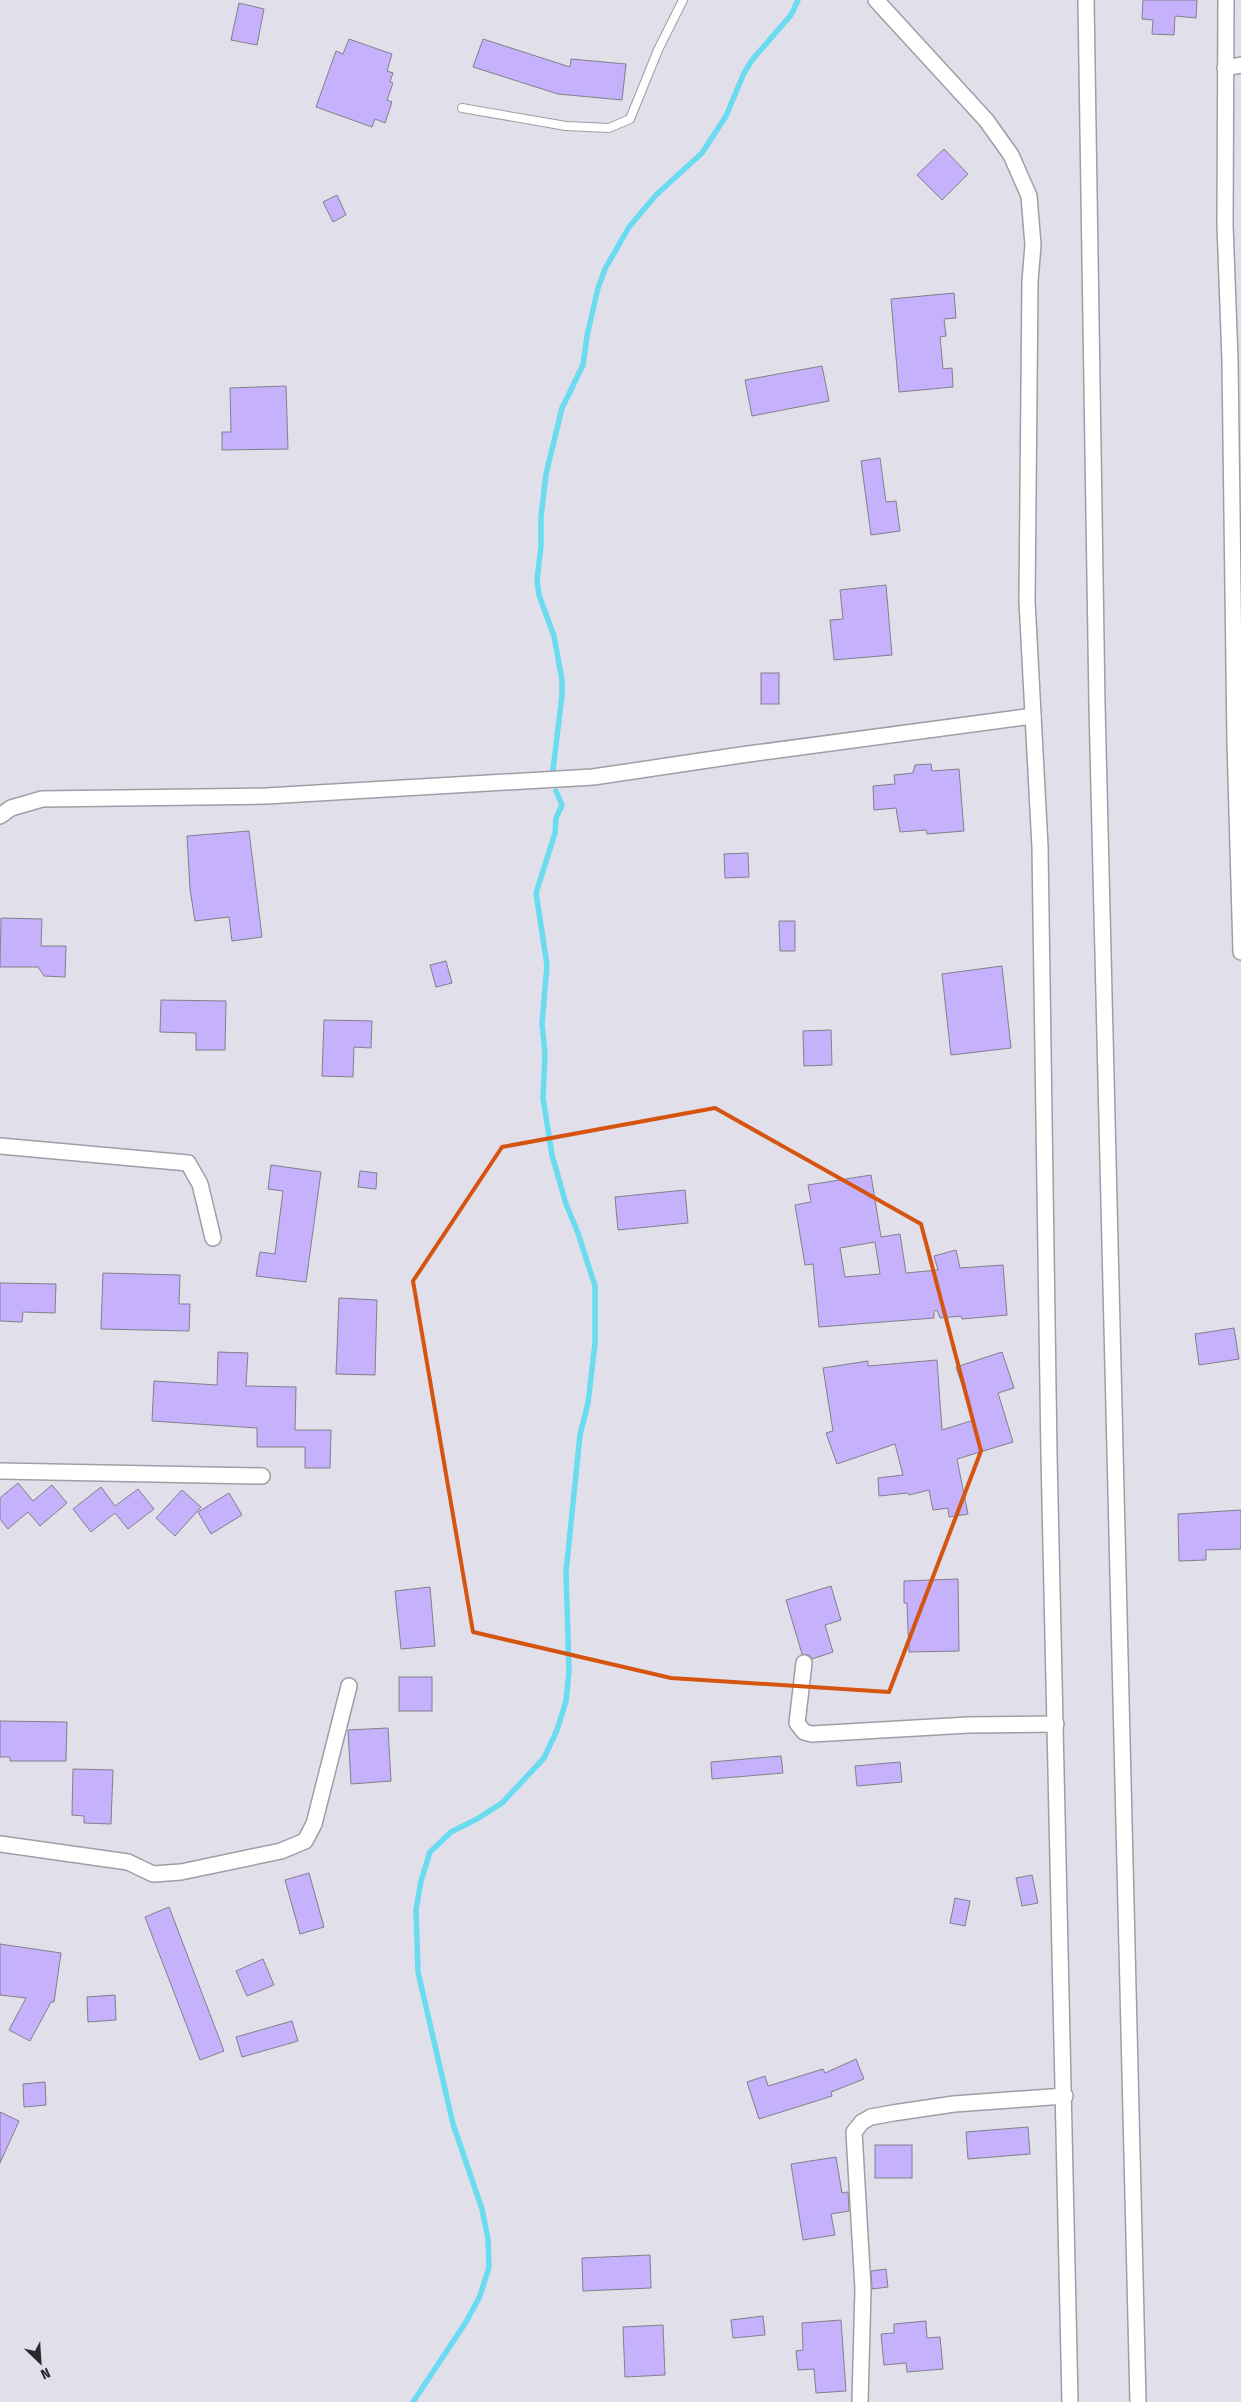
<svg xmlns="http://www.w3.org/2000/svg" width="1241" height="2402" viewBox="0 0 1241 2402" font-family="'Fira Sans Condensed',sans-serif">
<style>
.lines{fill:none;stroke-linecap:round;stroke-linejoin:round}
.stream{stroke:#6adbf0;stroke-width:5.5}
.building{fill:#c5b1fc;stroke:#828089;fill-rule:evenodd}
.service-casing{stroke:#a09da7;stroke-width:10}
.minor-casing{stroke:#a09da7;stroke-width:18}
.service{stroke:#fff;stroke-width:8}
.minor{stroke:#fff;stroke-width:15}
.marked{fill:none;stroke:#d5540f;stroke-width:4;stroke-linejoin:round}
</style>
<rect width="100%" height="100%" fill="#e1dfe9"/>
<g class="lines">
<g class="stream">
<polyline points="553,770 562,695 562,680 554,636 539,595 537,580 541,546 541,517 546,474 562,408 583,365 587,336 598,288 605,269 629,227 656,195 702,153 726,116 744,73 752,60 791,15 798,0"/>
<polyline points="413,2402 466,2322 480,2296 489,2267 488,2239 482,2209 453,2124 418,1972 416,1910 421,1881 430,1852 451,1832 477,1819 502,1803 544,1758 557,1730 566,1701 569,1671 566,1572 580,1435 588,1403 595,1343 595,1286 578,1233 566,1204 552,1155 543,1098 545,1054 542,1024 547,965 536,893 555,833 556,818 562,805 556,791"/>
</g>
</g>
<g class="building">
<polygon points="1143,0 1197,0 1196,18 1175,16 1174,35 1152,34 1153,20 1142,19"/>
<polygon points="239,3 264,9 257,45 231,40"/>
<polygon points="349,39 392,54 387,71 393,73 390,82 393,83 387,100 392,102 385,123 375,119 372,127 316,107 336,51 343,54"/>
<polygon points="483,39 570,67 571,59 626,64 622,100 558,94 473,67"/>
<polygon points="944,149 968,174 942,200 917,175"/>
<polygon points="337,195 346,215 333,222 323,202"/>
<polygon points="954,293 956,318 944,319 946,336 940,337 943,369 952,368 953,387 899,392 891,299"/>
<polygon points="822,366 829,401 752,416 745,380"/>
<polygon points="286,386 288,449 222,450 222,432 231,432 230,388"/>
<polygon points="880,458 886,502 896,501 900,531 871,535 861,461"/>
<polygon points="886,585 892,655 834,660 830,620 843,619 840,590"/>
<rect x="761" y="673" width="18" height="31"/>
<polygon points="931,764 932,771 959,769 964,831 927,834 926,830 900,832 896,808 874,810 873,786 895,784 894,775 913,773 915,765"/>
<polygon points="249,831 262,937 232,941 229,917 195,921 190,889 187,836"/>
<polygon points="748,853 749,877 725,878 724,854"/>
<polygon points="1,918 42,919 41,946 66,946 65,977 44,976 38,967 0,967"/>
<polygon points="779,921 795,921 795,951 780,951"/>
<polygon points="446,961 452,983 436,987 430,965"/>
<polygon points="1002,966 1011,1048 951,1055 942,974"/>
<polygon points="161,1000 226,1001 225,1050 196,1050 196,1033 160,1032"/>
<polygon points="324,1020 372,1021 371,1048 354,1047 353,1077 322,1076"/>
<polygon points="831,1030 832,1065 804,1066 803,1031"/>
<polygon points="271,1165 321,1172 306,1282 256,1276 260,1252 275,1254 283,1191 268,1189"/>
<polygon points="360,1171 377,1173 376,1189 358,1187"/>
<path d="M871,1175L881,1237L900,1234L906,1273L938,1270L934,1256L956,1250L960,1268L1003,1265L1007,1315L962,1319L961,1316L940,1318L937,1310L934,1311V1318L819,1327L813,1264L805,1265L795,1205L811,1202L808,1185ZM875,1242L880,1274L845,1277L840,1248Z"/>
<polygon points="685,1190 688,1223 618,1230 615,1197"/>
<polygon points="103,1273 180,1275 179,1304 190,1304 189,1331 101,1329"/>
<polygon points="0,1283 56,1284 55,1313 23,1312 22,1322 0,1321"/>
<polygon points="339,1298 377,1300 375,1375 336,1374"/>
<polygon points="1234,1328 1239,1359 1199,1365 1195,1334"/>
<polygon points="218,1352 248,1353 246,1386 296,1387 295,1430 331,1430 330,1468 305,1468 305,1447 257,1447 257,1428 152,1421 154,1381 217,1385"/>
<polygon points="1002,1352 1014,1388 998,1393 1013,1442 957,1459 968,1514 949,1517 948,1508 933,1510 929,1490 909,1495 908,1493 879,1496 878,1478 903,1475 895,1444 837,1464 826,1433 833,1431 823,1368 868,1361 868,1366 937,1360 942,1430 974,1420 956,1367"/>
<polygon points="18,1483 33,1501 52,1485 67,1503 40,1526 28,1512 8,1529 0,1519 0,1498"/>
<polygon points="101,1487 115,1506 138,1489 154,1509 128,1529 115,1513 91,1532 73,1509"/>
<polygon points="182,1490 201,1507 175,1536 156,1518"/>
<polygon points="229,1493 242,1515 211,1534 198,1512"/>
<polygon points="1241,1510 1241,1549 1206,1550 1206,1560 1179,1561 1178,1514"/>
<polygon points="958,1579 959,1651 909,1652 907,1603 904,1603 904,1581"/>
<polygon points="831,1586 841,1620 825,1625 833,1652 812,1659 809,1655 802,1654 786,1600"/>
<polygon points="430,1587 435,1646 401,1649 395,1591"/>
<rect x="399" y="1677" width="33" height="34"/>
<polygon points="0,1721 67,1722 66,1761 10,1761 10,1757 0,1757"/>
<polygon points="388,1728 391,1781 351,1784 348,1730"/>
<polygon points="781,1756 783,1773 712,1779 711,1762"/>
<polygon points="900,1762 902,1782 857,1786 855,1766"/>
<polygon points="73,1769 113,1770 111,1824 84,1823 84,1816 72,1815"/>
<polygon points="309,1873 324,1927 300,1934 285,1880"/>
<polygon points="1032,1875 1038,1903 1022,1906 1016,1878"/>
<polygon points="955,1898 970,1901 965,1926 950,1923"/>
<polygon points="169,1907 224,2051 200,2060 145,1917"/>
<polygon points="0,1944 61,1953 54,2002 51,2002 30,2041 9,2030 26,1998 0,1995"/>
<polygon points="263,1959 274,1985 247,1996 236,1971"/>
<polygon points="115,1995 116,2020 88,2022 87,1997"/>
<polygon points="292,2021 298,2041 242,2057 236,2037"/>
<polygon points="856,2059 864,2079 831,2092 832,2096 759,2119 747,2082 765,2076 768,2086 823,2069 825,2073"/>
<polygon points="45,2082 46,2105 24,2107 23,2084"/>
<polygon points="0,2112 19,2121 0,2163"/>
<polygon points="1028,2127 1030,2154 968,2159 966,2132"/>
<rect x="875" y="2145" width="37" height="33"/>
<polygon points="836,2157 842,2193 848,2192 849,2211 831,2214 835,2235 803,2240 791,2164"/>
<polygon points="650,2255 651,2288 583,2291 582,2258"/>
<polygon points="886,2269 888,2287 872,2289 871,2271"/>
<polygon points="763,2316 765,2335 733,2338 731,2320"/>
<polygon points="841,2320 846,2391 816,2393 814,2369 798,2370 796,2351 803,2350 802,2323"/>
<polygon points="926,2321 927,2338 940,2337 943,2369 907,2372 906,2363 884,2365 881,2334 894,2333 894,2324"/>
<polygon points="663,2325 665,2375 625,2377 623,2327"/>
</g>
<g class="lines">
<g class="service-casing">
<polyline id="service" points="462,108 566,126 609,128 630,119 658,50 683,0"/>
</g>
<g class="minor-casing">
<g id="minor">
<polyline points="876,0 986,120 1011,155 1029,196 1033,245 1030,281 1027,601 1040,847 1049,1455 1070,2402"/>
<polyline points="1086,0 1097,705 1138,2402"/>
<polyline points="1226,0 1225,225 1230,360 1235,741 1241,952"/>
<polyline points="1225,68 1241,65"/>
<polyline points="0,816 11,808 42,799 266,796 593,777 741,755 1033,716"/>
<polyline points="0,1146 188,1163 200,1184 213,1238"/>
<polyline points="0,1471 262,1476"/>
<polyline points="804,1663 797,1723 804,1732 812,1734 968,1725 1056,1724"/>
<polyline points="0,1844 128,1862 153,1874 181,1872 281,1851 305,1841 314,1824 349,1686"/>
<polyline points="860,2402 863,2289 854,2132 862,2122 871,2117 893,2113 954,2104 1065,2096"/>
</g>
</g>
<use href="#service" class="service"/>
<use href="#minor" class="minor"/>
</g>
<path class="marked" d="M715,1108L921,1224L981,1451L889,1692L671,1678L473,1632L413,1281L502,1147Z"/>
<g transform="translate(40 2362) rotate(155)" stroke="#e1dfe9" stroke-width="4" paint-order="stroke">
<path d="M0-4L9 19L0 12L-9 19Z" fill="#2a292d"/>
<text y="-8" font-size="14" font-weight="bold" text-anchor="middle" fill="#2a292d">N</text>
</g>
</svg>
